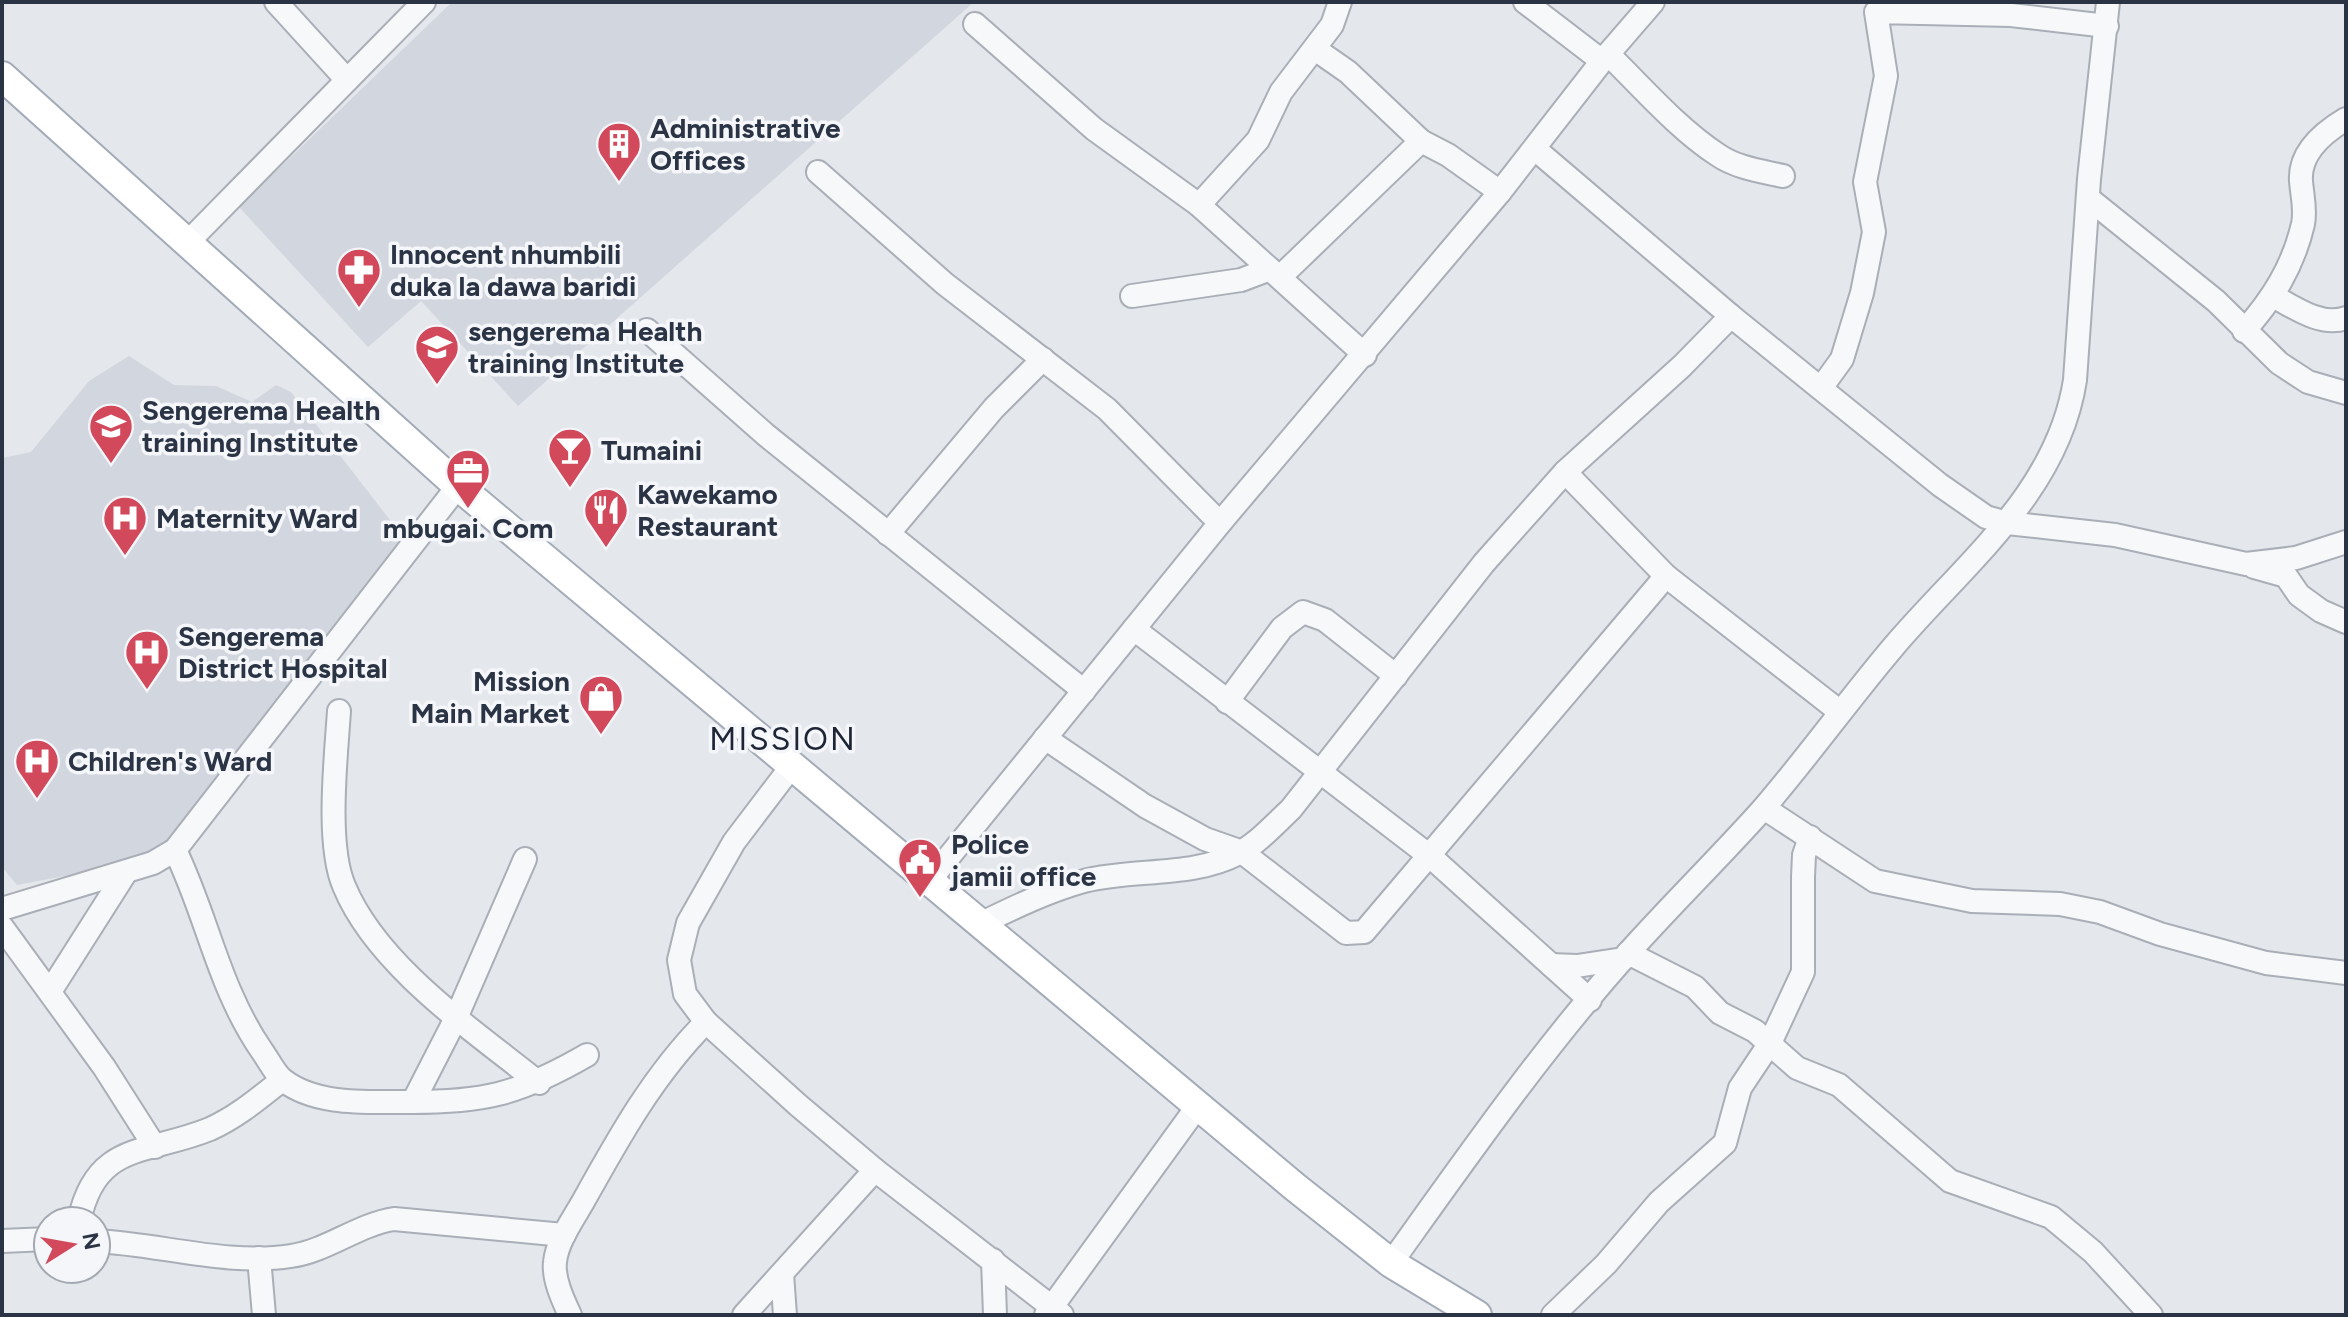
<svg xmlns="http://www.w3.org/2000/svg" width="2348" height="1317" viewBox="0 0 2348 1317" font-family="Figtree,sans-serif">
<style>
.built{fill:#d2d6de}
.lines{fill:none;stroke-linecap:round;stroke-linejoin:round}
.minor-casing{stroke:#a9aeb7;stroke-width:26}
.major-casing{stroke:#a3abb8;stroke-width:32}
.minor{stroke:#f7f8fa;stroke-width:22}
.major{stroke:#fff;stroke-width:28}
.labels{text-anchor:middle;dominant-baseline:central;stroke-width:7;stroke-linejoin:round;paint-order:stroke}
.poi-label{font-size:28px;font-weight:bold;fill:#2b3445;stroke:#f4f6f9;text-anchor:start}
.quarter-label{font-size:32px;letter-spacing:2px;fill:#1d2536;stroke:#f4f6f9}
</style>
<rect width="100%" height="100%" fill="#e4e7ec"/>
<g class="built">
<polygon points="452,2 974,2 518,406 421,301 368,347 239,207"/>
<polygon points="129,356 174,385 216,386 252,402 276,385 291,392 410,546 174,836 129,864 17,885 2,867 2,458 31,452 89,381"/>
</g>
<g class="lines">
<g class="minor-casing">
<g id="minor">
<polyline points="276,2 347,80"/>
<polyline points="1525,2 1602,61"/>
<polyline points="975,24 1094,129 1199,205 1365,355"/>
<polyline points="1315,49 1348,72 1421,141"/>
<path d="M1608,54C1643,88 1677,128 1718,155C1737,168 1761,171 1783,176"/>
<polyline points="1535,149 1731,316 1940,485 1986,517 2007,523 2115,535 2246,564 2296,558 2346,542"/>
<polyline points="818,172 945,284 1107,409 1220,523"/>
<polyline points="2088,198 2216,301 2279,363 2308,382 2346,393"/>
<polyline points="1199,205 1258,140 1281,92 1332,25 1340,2"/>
<polyline points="188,242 424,2"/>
<polyline points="1280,277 1421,141 1448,155 1500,192"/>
<polyline points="1132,296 1241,280 1270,269"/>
<path d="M2275,297C2295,308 2322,327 2346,318"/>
<polyline points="647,330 766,435 1084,691"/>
<path d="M2244,331C2272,300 2293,267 2303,224C2306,209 2302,195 2301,181C2299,153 2324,132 2346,119"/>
<polyline points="1821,388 1842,359 1862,293 1874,232 1865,182 1886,76 1876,12 2011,15 2107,26"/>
<polyline points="1565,472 1666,576 1839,711"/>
<polyline points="888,534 994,408 1043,359"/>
<polyline points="2254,567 2286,576 2299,595 2321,611 2346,622"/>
<polyline points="1134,629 1431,857 1590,1000"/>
<polyline points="1227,702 1282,628 1303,612 1325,620 1396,676"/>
<path d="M339,711C336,757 326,844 344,886C377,966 473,1030 539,1083"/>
<polyline points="1045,738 1145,806 1205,839 1242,852 1346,933 1364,932 1666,576"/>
<polyline points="791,767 734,842 688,923 679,960 685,994 706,1022 798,1105 875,1170 1062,1315"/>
<polyline points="1764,808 1875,881 1972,901 2060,904 2100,912 2160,934 2266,963 2346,973"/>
<path d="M175,850C208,918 218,987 262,1051C268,1059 275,1074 283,1080C315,1105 364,1102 401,1102C482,1103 518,1095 587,1055"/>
<polyline points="930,880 1220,523 1500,192 1602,61 1653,2"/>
<polyline points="2,909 153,863 175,850 458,486"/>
<path d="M982,923C1015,907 1048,891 1084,881C1135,868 1192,878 1239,853C1258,843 1275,824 1291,809L1484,563L1565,472L1682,366L1731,316"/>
<polyline points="2,927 104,1067 155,1147"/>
<polyline points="1628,953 1695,987 1720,1013 1755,1031 1797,1068 1839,1085 1950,1181 2051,1217 2093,1252 2151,1315"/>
<polyline points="1551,965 1577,966 1623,959"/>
<polyline points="51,990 126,872"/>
<polyline points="413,1102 456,1018 525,859"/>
<path d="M79,1221C96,1141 146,1155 210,1129C237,1117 259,1098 282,1080"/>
<polyline points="2,1241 48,1239"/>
<path d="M96,1241C159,1244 228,1266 291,1256C327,1251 357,1225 394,1219L564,1235"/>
<polyline points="259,1258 264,1315"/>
<polyline points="993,1260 995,1315"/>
<path d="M1391,1263C1467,1157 1543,1048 1630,951C1673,903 1719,858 1762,810C1808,757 1849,699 1895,645C1964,564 2058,492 2075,380L2089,179L2108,2"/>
<polyline points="782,1274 785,1315"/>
<path d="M570,1315C563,1300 553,1279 555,1262C557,1241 574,1218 584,1200C619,1137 654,1074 706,1022"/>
<polyline points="744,1315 875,1170"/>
<polyline points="1046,1315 1197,1107"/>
<polyline points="1553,1315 1606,1264 1659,1202 1725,1143 1740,1088 1770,1043 1803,972 1803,877 1804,855 1810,837"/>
</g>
</g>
<g class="major-casing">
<polyline id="major" points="2,76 458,486 1295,1187 1391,1263 1477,1315"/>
</g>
<use href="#minor" class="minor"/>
<use href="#major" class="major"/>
</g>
<defs>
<g id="building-pin" transform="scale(2.3)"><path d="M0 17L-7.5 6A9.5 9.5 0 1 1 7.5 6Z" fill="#d1495b" stroke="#f4f6f9"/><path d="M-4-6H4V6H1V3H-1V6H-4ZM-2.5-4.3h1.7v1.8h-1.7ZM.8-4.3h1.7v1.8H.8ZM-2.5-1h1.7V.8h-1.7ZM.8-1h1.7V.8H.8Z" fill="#fff"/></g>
<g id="pharmacy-pin" transform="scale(2.3)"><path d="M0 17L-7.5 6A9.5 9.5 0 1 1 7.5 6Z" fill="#d1495b" stroke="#f4f6f9"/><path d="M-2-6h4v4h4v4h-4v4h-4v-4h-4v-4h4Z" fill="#fff"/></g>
<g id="university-pin" transform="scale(2.3)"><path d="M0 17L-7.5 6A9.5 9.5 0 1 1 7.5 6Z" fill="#d1495b" stroke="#f4f6f9"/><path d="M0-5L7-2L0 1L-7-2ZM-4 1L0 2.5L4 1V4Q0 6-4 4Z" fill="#fff"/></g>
<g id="bar-pin" transform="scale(2.3)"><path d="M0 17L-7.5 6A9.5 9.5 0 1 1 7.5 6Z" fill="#d1495b" stroke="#f4f6f9"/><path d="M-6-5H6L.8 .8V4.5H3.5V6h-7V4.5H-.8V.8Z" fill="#fff"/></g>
<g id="office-pin" transform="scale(2.3)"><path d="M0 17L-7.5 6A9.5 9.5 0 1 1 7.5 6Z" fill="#d1495b" stroke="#f4f6f9"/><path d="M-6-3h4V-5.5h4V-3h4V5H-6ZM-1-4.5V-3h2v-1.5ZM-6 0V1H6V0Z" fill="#fff"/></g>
<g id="restaurant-pin" transform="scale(2.3)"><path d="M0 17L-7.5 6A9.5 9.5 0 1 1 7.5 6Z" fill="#d1495b" stroke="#f4f6f9"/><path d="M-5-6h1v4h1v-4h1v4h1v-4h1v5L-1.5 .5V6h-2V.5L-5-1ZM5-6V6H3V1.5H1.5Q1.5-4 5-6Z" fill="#fff"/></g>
<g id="hospital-pin" transform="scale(2.3)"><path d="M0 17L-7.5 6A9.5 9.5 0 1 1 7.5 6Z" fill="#d1495b" stroke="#f4f6f9"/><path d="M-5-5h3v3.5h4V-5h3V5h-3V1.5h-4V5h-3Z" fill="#fff"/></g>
<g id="shop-pin" transform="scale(2.3)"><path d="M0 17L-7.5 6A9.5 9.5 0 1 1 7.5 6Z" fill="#d1495b" stroke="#f4f6f9"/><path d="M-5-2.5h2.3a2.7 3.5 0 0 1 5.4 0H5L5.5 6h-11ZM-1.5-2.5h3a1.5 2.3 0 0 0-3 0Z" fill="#fff"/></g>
<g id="civic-pin" transform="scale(2.3)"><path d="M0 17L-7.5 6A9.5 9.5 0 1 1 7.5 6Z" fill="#d1495b" stroke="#f4f6f9"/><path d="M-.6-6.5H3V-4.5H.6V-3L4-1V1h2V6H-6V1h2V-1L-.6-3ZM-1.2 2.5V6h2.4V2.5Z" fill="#fff"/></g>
</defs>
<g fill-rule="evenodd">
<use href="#building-pin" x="619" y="144"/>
<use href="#pharmacy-pin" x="359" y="270"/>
<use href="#university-pin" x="437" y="347"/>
<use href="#university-pin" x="111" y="426"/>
<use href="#bar-pin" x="570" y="450"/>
<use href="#office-pin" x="468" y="471"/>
<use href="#restaurant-pin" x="606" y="510"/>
<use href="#hospital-pin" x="125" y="518"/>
<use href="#hospital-pin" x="147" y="652"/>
<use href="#shop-pin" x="601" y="697"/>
<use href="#hospital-pin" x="37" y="761"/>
<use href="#civic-pin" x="920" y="860"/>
</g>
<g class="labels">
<g class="poi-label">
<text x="650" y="128">Administrative<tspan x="650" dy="32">Offices</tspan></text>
<text x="390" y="254">Innocent nhumbili<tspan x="390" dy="32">duka la dawa baridi</tspan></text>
<text x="468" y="331">sengerema Health<tspan x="468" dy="32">training Institute</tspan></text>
<text x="142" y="410">Sengerema Health<tspan x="142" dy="32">training Institute</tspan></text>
<text x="601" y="450">Tumaini</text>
<text x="637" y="494">Kawekamo<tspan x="637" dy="32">Restaurant</tspan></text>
<text x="156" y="518">Maternity Ward</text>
<text x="468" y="528" text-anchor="middle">mbugai. Com</text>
<text x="178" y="636">Sengerema<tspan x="178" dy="32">District Hospital</tspan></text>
<text x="570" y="681" text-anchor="end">Mission<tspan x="570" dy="32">Main Market</tspan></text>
<text x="68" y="761">Children's Ward</text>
<text x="951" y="844">Police<tspan x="951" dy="32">jamii office</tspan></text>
</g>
<g class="quarter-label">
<text x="783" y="739">MISSION</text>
</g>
</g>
<rect width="2348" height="1317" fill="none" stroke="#2b3445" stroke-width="8"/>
<g transform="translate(72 1245) rotate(79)"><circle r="38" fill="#f4f6f9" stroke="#a4a8b1" stroke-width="2"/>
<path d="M0-6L14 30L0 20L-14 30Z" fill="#d1495b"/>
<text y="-12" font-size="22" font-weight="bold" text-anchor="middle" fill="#2b3445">N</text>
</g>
</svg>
